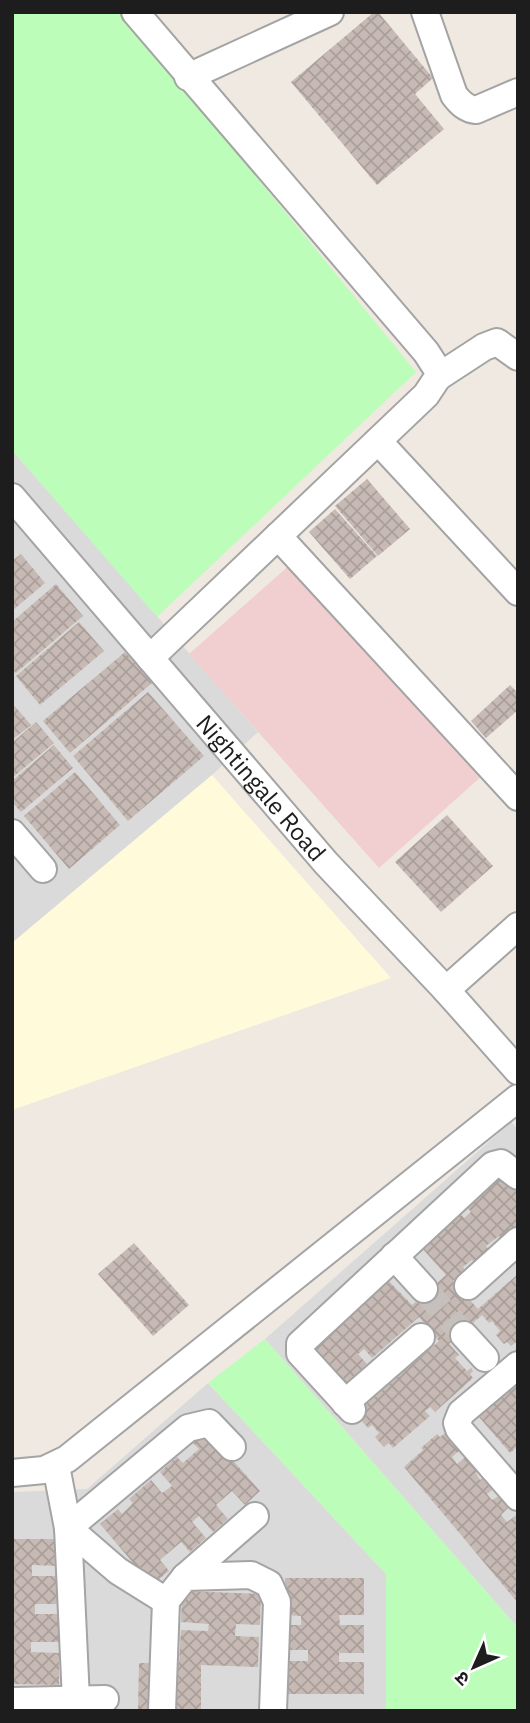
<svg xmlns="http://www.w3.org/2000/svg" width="530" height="1723" viewBox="0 0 530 1723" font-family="'IBM Plex Sans','Noto Sans Devanagari',sans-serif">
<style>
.residential{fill:#dbdada}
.commercial{fill:#f1cfd1}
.education{fill:#fffbda}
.park{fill:#bcfdba}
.building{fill:url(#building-cross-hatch)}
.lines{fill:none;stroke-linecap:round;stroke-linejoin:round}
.minor-tunnel{stroke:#c5c0bb;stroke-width:26;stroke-dasharray:26 13;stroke-linecap:butt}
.minor-casing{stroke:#a4a4a4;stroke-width:30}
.minor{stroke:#fff;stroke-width:26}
.labels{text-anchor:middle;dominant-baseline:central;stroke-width:7;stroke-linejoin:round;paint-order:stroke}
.street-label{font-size:24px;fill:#1d1d1d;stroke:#fff}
</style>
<defs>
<pattern id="building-cross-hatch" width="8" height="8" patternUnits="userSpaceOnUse" patternTransform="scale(1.75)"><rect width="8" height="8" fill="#c7bab5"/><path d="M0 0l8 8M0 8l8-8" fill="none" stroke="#aa9f9b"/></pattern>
</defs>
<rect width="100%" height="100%" fill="#efe9e2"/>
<g class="residential">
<polygon points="12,450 258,732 212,775 12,943"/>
<polygon points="511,1122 518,1129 518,1628 265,1339"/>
<polygon points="208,1383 386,1574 386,1711 12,1711 12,1492 87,1489"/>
</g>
<polygon class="commercial" points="293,562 483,775 379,868 189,654"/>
<polygon class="education" points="212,775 391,978 12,1110 12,943"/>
<g class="park">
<polygon points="12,12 122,12 416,372 157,617 12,450"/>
<polygon points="265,1339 518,1628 518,1711 386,1711 386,1574 208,1383"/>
</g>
<g class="building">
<polygon points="374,12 378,12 433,78 415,94 444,129 377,185 291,82"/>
<polygon points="367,479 410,529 378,556 335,506"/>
<polygon points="335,509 377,556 350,579 309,532"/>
<polygon points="21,554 45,583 12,611 12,561"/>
<polygon points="56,584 83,616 16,673 12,669 12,622"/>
<polygon points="79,622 104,651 40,705 16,676"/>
<polygon points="125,652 152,683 70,753 43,721"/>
<polygon points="510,685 518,693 518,710 486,738 471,721"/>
<polygon points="148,692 204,756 128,821 73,756"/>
<polygon points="12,703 31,725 12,740"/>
<polygon points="36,722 54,743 12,778 12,743"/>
<polygon points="54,745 73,768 21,812 12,802 12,781"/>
<polygon points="75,772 120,825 69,869 24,816"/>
<polygon points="447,815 493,866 441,912 395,862"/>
<polygon points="501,1172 518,1191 518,1221 516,1222 518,1227 503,1240 499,1236 486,1246 489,1250 475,1263 472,1260 463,1267 465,1270 453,1281 478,1309 518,1274 518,1341 511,1346 507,1342 504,1344 496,1335 500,1331 492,1321 489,1323 482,1315 449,1344 459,1355 455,1358 467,1371 471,1368 473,1371 470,1374 473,1378 435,1412 430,1407 425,1411 430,1416 393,1448 389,1443 384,1447 375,1437 379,1433 372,1425 368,1428 355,1414 439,1341 419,1317 372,1358 364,1349 358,1354 367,1364 341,1387 309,1350 388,1280 412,1305 446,1275 421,1247 459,1212 464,1218 471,1212 466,1206"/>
<polygon points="134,1243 189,1305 153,1336 98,1274"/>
<polygon points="518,1371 518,1446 510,1453 473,1410"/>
<polygon points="451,1428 465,1446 452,1457 457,1464 470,1453 483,1468 476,1473 480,1480 487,1475 496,1487 487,1494 492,1500 502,1494 512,1504 501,1515 507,1522 518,1514 518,1603 404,1467 423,1450 421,1448 437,1434 440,1437"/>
<polygon points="207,1431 260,1491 245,1505 232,1491 216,1505 228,1519 213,1532 199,1516 192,1522 206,1538 190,1552 181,1542 160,1560 169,1571 152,1585 100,1524 118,1509 122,1514 133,1503 129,1499 151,1480 162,1493 172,1486 160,1472 177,1457 183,1463 199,1449 193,1443"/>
<polygon points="12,1539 59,1539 59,1566 32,1565 32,1576 59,1576 59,1604 35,1604 35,1614 59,1614 59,1642 31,1642 31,1652 59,1653 59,1685 12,1684"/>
<polygon points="285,1578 364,1578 364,1615 339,1615 340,1625 364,1625 364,1653 339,1653 339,1662 364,1662 364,1694 286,1694 285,1661 308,1661 308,1650 286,1650 285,1625 301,1625 301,1616 285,1615"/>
<polygon points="182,1591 261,1594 260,1625 236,1624 235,1636 259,1637 258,1667 201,1665 201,1711 138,1711 139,1663 179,1663 181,1630 208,1631 209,1624 181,1622"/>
</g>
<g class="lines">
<polyline class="minor-tunnel" points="424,1289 464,1335"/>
<g class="minor-casing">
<g id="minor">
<polyline points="135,12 426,352 437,369 438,377 426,395 150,658"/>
<path d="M425,12L454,95C460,103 466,109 476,110L518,92"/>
<polyline points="188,77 330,12"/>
<polyline points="438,377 484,347 497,342 518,357"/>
<polyline points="378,441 518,592"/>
<path id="s1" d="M12,497L326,863L446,990L518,1071"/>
<polyline points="278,536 518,797"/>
<polyline points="12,833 43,869"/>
<polyline points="446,990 518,926"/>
<polyline points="394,1256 424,1289"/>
<polyline points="468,1286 518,1241"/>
<polyline points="464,1335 485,1358"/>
<polyline points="518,1365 461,1413 457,1423 459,1429 518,1497"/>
<polyline points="345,1403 421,1337"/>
<polyline points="352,1410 300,1353 300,1344 493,1165 501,1163 518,1176"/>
<polyline points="56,1466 68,1528 76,1700"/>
<polyline points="12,1473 44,1470 67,1459 518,1098"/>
<polyline points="68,1528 188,1428 209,1423 232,1447"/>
<polyline points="68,1528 118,1571 166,1601"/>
<polyline points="185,1577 255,1516"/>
<polyline points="12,1701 105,1699"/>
<polyline points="162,1711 166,1601 185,1577 251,1575 269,1584 277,1602 273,1711"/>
</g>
</g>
<use href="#minor" class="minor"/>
</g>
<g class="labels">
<g class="street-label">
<text stroke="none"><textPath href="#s1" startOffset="383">Nightingale Road</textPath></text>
</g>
</g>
<rect width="530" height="1723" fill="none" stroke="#1d1d1d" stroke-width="28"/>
<g transform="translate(474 1667) rotate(225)" stroke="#ffffff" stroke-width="5" paint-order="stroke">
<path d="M0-5L12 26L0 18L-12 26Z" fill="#1d1d1d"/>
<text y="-10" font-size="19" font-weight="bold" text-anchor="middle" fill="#1d1d1d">उ</text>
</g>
</svg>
